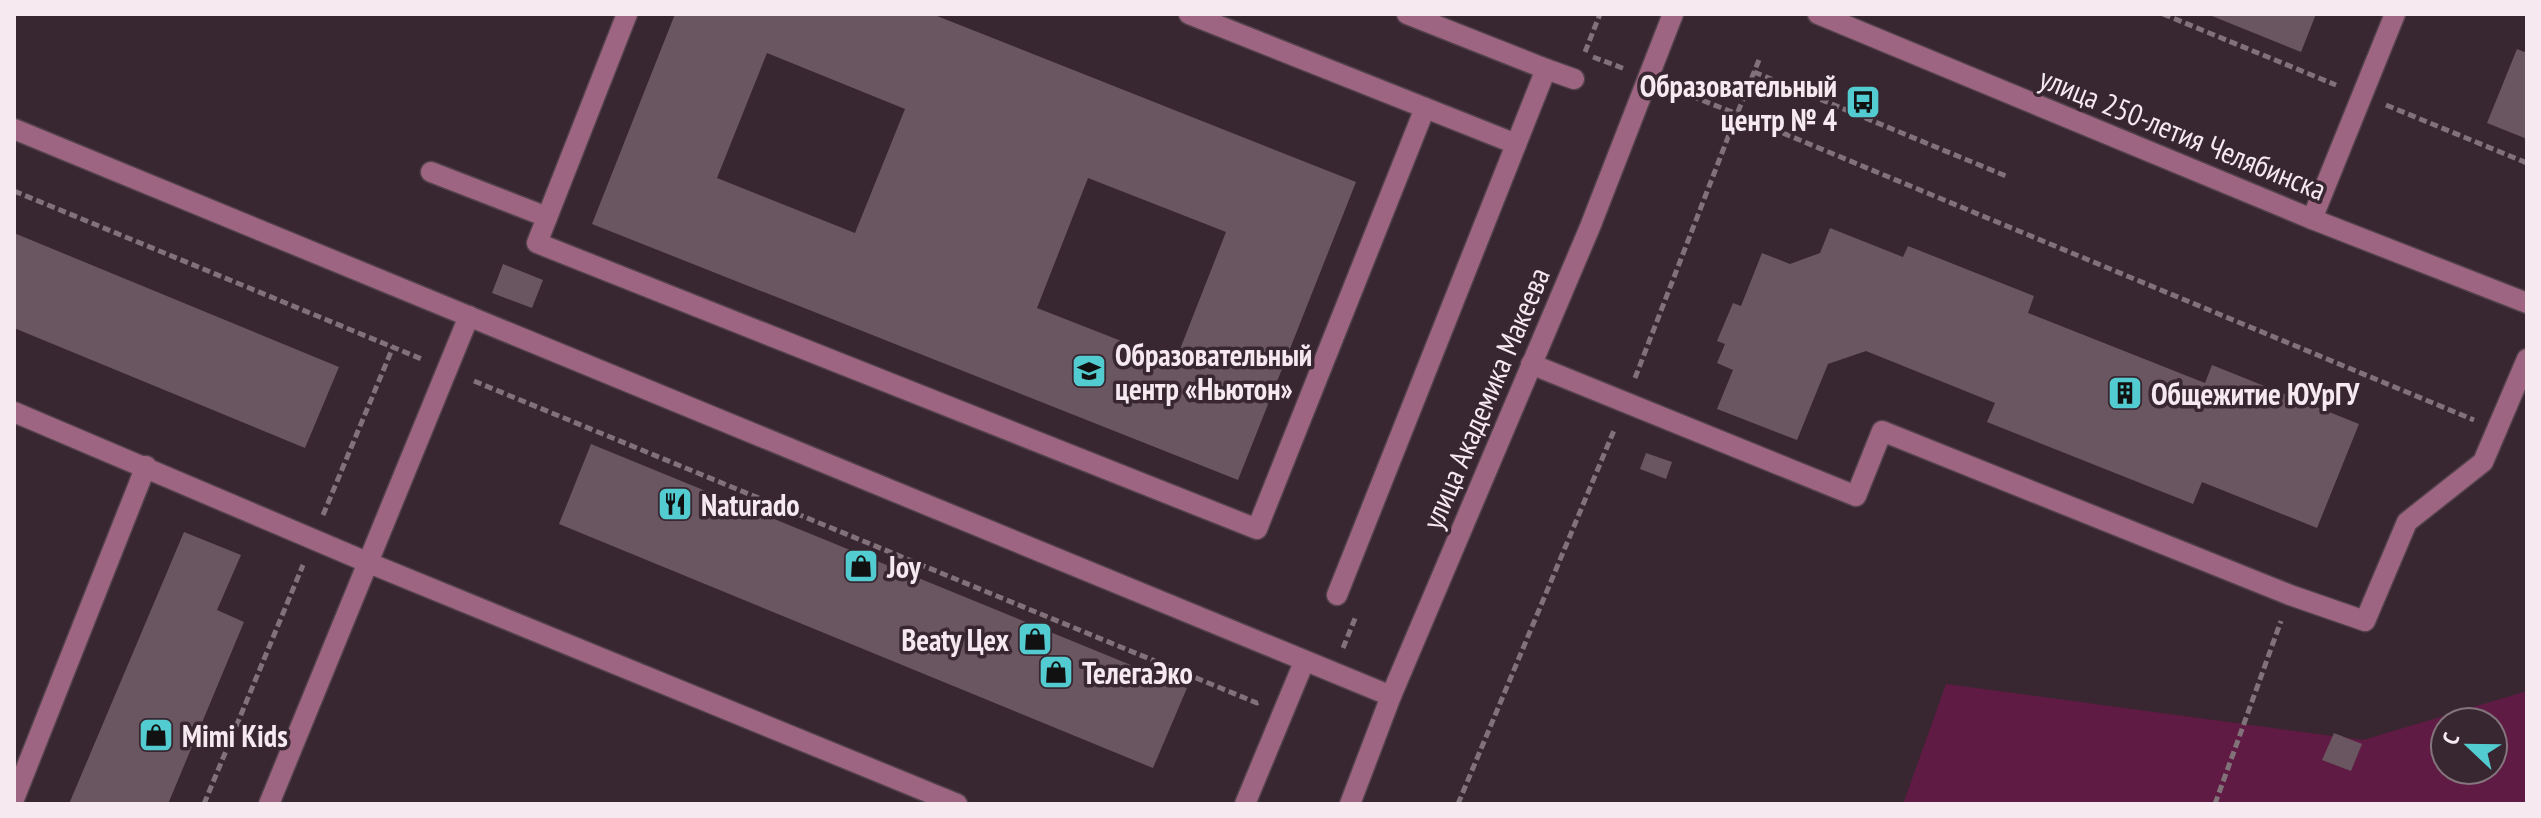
<svg xmlns="http://www.w3.org/2000/svg" width="2541" height="818" viewBox="0 0 2541 818" font-family="'PT Sans Narrow',sans-serif">
<style>
.green{fill:#5f1b43;fill-rule:evenodd}
.building{fill:#6a5660;fill-rule:evenodd}
.lines{fill:none;stroke-linecap:round;stroke-linejoin:round}
.minor-casing{stroke:#53424b;stroke-width:23}
.path{stroke:#81727a;stroke-width:5;stroke-dasharray:8 4;stroke-linecap:butt}
.minor{stroke:#9e6582;stroke-width:20}
.labels{text-anchor:middle;dominant-baseline:central;stroke-width:7;stroke-linejoin:round;paint-order:stroke}
.poi-label{font-size:30px;font-weight:bold;fill:#f6eaf0;stroke:#382730;text-anchor:start}
.street-label{font-size:30px;fill:#f6eaf0;stroke:#382730}
</style>
<rect width="100%" height="100%" fill="#382730"/>
<path class="green" d="M1946,684L2363,740L2527,691V804H1903ZM2445,722H2493V770H2445Z"/>
<g class="building">
<path d="M675,14H932L1356,182L1238,480L592,224ZM767,53L905,109L855,233L717,178ZM1088,178L1226,232L1175,362L1037,308Z"/>
<polygon points="2207,14 2316,14 2301,52"/>
<polygon points="2517,49 2527,53 2527,139 2487,123"/>
<polygon points="1830,228 1903,257 1908,246 2034,296 2028,313 2205,383 2212,365 2359,424 2317,528 2202,482 2193,504 1987,422 1995,403 1866,351 1828,364 1797,440 1717,409 1733,370 1717,363 1725,344 1717,341 1733,303 1741,306 1762,253 1790,264 1820,253"/>
<polygon points="14,233 339,367 305,448 14,328"/>
<polygon points="503,264 543,280 532,308 492,293"/>
<polygon points="591,444 1187,688 1153,768 559,524"/>
<polygon points="1646,453 1672,462 1666,479 1640,469"/>
<polygon points="184,532 241,555 217,610 244,622 168,804 69,804"/>
<polygon points="2334,733 2362,744 2351,771 2322,760"/>
</g>
<g class="lines">
<g class="minor-casing">
<g id="minor">
<polyline points="627,14 537,243 1257,529 1425,108"/>
<polyline points="1189,14 1516,144"/>
<polyline points="1818,14 2312,219 2527,303"/>
<polyline points="1546,69 1574,79"/>
<polyline points="14,129 1391,696"/>
<polyline points="431,172 547,217"/>
<polyline points="2312,219 2395,14"/>
<polyline points="1531,364 1856,496 1882,431 2290,595 2365,621 2407,522 2483,462 2527,359"/>
<polyline points="14,412 369,563 957,804"/>
<polyline points="1337,595 1546,69 1407,14"/>
<polyline points="14,799 146,466"/>
<polyline points="269,804 469,316"/>
<polyline points="1245,804 1304,662"/>
<polyline points="1350,804 1391,696 1590,227 1673,14"/>
</g>
</g>
<g class="path">
<polyline points="2163,14 2336,85"/>
<polyline points="1585,52 1600,14"/>
<polyline points="1593,57 1625,69"/>
<polyline points="1759,60 1737,114 2474,420"/>
<polyline points="1754,72 2006,176"/>
<polyline points="2386,105 2527,163"/>
<polyline points="14,191 424,360"/>
<polyline points="1635,378 1737,114 1671,88"/>
<polyline points="474,381 1257,703 1260,702"/>
<polyline points="323,515 393,347"/>
<polyline points="1343,648 1356,616"/>
<polyline points="204,804 303,565"/>
<polyline points="1458,804 1615,428"/>
<polyline points="2215,804 2281,621"/>
</g>
<use href="#minor" class="minor"/>
</g>
<defs>
<g id="bus-square" transform="scale(1.8)"><rect x="-9" y="-9" width="18" height="18" rx="4" fill="#52ccd0" stroke="#382730"/><path d="M-5-6H5V4H4V6H2V4H-2V6H-4V4H-5ZM-3.5-4V0h7V-4ZM-3.5 1.2v1.5H-2V1.2ZM2 1.2v1.5H3.5V1.2Z" fill="#111"/></g>
<g id="school-square" transform="scale(1.8)"><rect x="-9" y="-9" width="18" height="18" rx="4" fill="#52ccd0" stroke="#382730"/><path d="M0-5L7-2L0 1L-7-2ZM-4 1L0 2.5L4 1V4Q0 6-4 4Z" fill="#111"/></g>
<g id="building-square" transform="scale(1.8)"><rect x="-9" y="-9" width="18" height="18" rx="4" fill="#52ccd0" stroke="#382730"/><path d="M-4-6H4V6H1V3H-1V6H-4ZM-2.5-4.3h1.7v1.8h-1.7ZM.8-4.3h1.7v1.8H.8ZM-2.5-1h1.7V.8h-1.7ZM.8-1h1.7V.8H.8Z" fill="#111"/></g>
<g id="restaurant-square" transform="scale(1.8)"><rect x="-9" y="-9" width="18" height="18" rx="4" fill="#52ccd0" stroke="#382730"/><path d="M-5-6h1v4h1v-4h1v4h1v-4h1v5L-1.5 .5V6h-2V.5L-5-1ZM5-6V6H3V1.5H1.5Q1.5-4 5-6Z" fill="#111"/></g>
<g id="shop-square" transform="scale(1.8)"><rect x="-9" y="-9" width="18" height="18" rx="4" fill="#52ccd0" stroke="#382730"/><path d="M-5-2.5h2.3a2.7 3.5 0 0 1 5.4 0H5L5.5 6h-11ZM-1.5-2.5h3a1.5 2.3 0 0 0-3 0Z" fill="#111"/></g>
</defs>
<g fill-rule="evenodd">
<use href="#bus-square" x="1863" y="102"/>
<use href="#school-square" x="1089" y="371"/>
<use href="#building-square" x="2125" y="393"/>
<use href="#restaurant-square" x="675" y="504"/>
<use href="#shop-square" x="861" y="566"/>
<use href="#shop-square" x="1035" y="639"/>
<use href="#shop-square" x="1056" y="672"/>
<use href="#shop-square" x="156" y="735"/>
</g>
<g class="labels">
<g class="poi-label">
<text x="1837" y="85" text-anchor="end">Образовательный<tspan x="1837" dy="34">центр № 4</tspan></text>
<text x="1115" y="354">Образовательный<tspan x="1115" dy="34">центр «Ньютон»</tspan></text>
<text x="2151" y="393">Общежитие ЮУрГУ</text>
<text x="701" y="504">Naturado</text>
<text x="887" y="566">Joy</text>
<text x="1009" y="639" text-anchor="end">Beaty Цех</text>
<text x="1082" y="672">ТелегаЭко</text>
<text x="182" y="735">Mimi Kids</text>
</g>
<g class="street-label">
<text transform="translate(2183 133) rotate(22)">улица 250-летия Челябинска</text>
<text transform="translate(1485 398) rotate(-67)">улица Академика Макеева</text>
</g>
</g>
<rect width="2541" height="818" fill="none" stroke="#f6eaf0" stroke-width="32"/>
<g transform="translate(2469 746) rotate(292)"><circle r="38" fill="#382730" stroke="#84757d" stroke-width="2"/>
<path d="M0-6L14 30L0 20L-14 30Z" fill="#52ccd0"/>
<text y="-12" font-size="22" font-weight="bold" text-anchor="middle" fill="#f6eaf0">С</text>
</g>
</svg>
